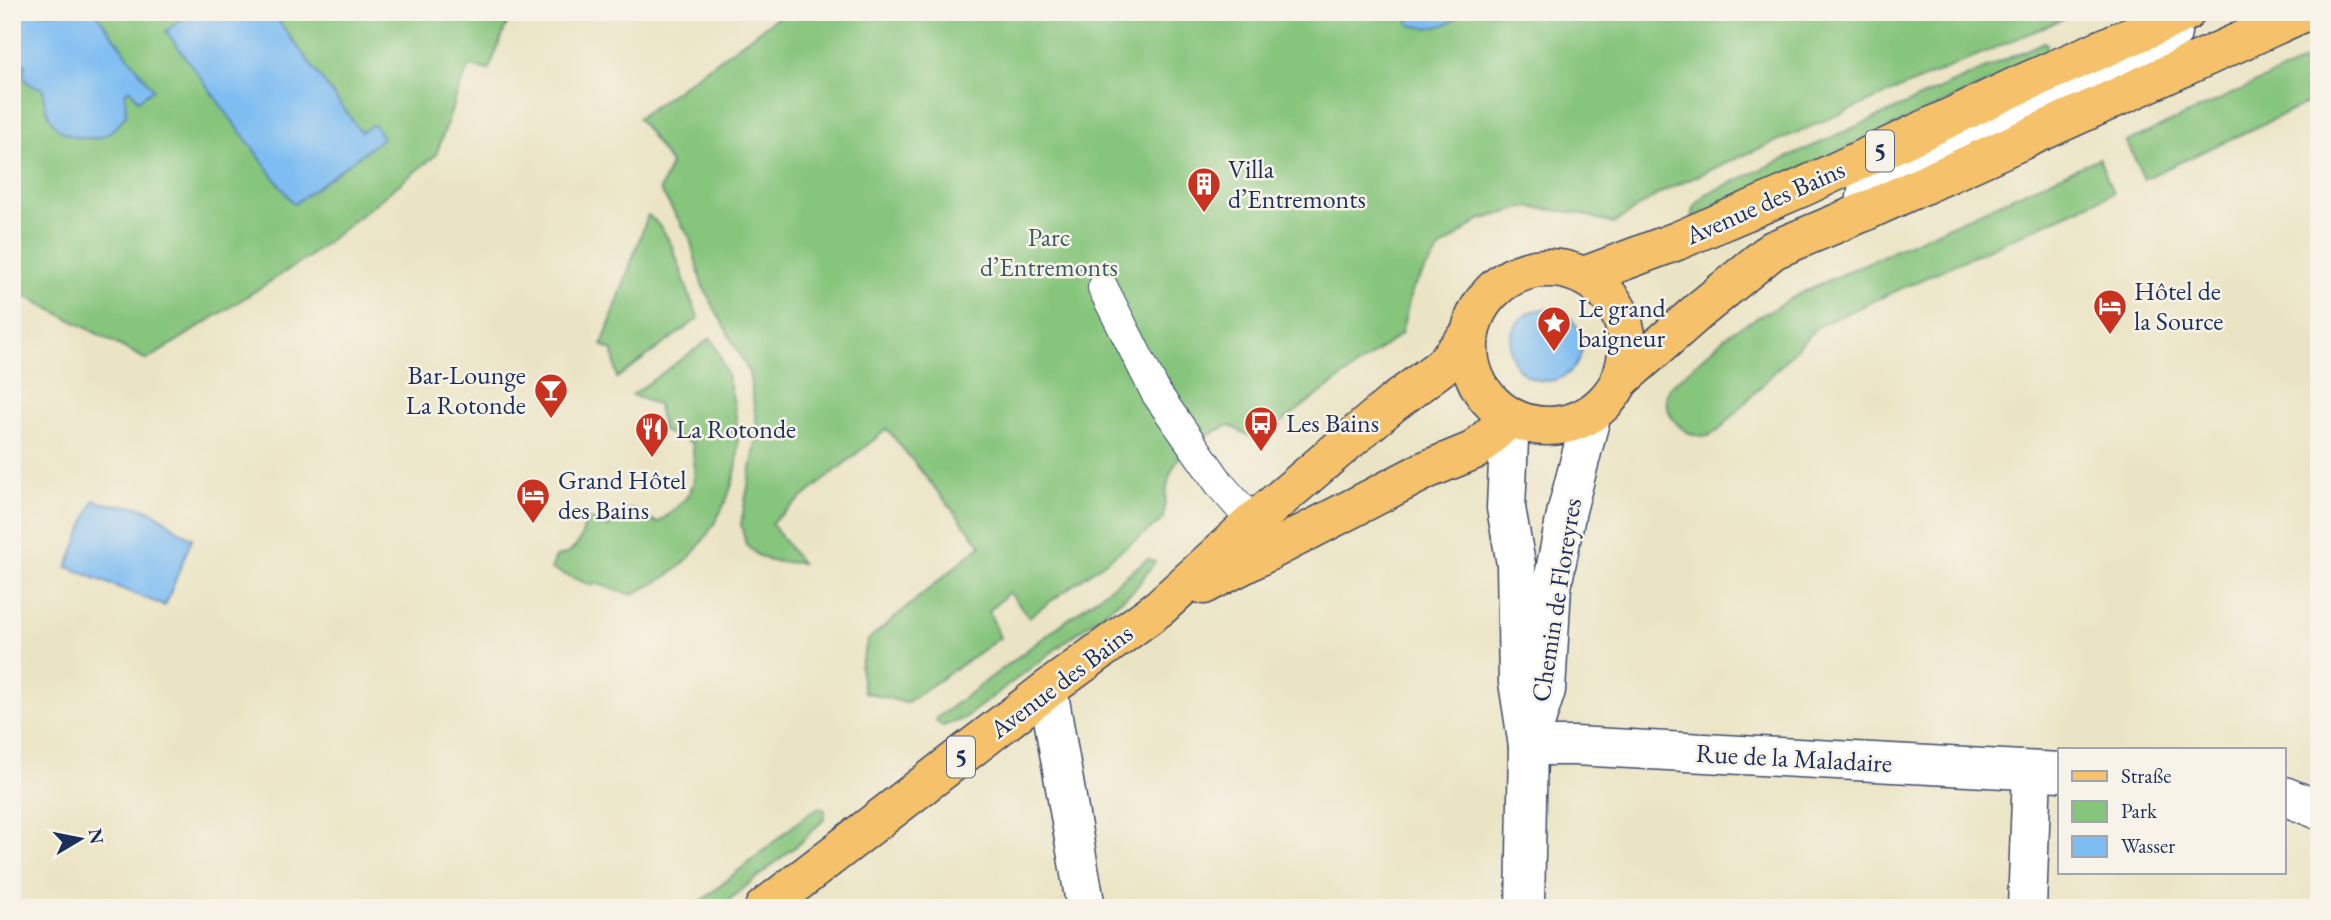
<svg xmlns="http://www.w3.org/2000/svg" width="2331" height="920" viewBox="0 0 2331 920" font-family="'EB Garamond',serif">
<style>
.green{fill:#86c57c;stroke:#507a6d;stroke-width:2}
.water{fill:#7ebdf2;stroke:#4c76a8;stroke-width:2}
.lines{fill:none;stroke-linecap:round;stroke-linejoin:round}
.service-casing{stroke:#3a4a6d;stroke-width:32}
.minor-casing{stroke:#3a4a6d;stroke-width:41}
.primary-casing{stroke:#3a4a6d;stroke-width:41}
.service{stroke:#fff;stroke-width:30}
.minor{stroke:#fff;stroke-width:38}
.primary{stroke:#f5c16b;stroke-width:38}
.labels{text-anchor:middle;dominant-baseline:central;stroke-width:5;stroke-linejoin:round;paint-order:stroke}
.shield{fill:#f7f3e8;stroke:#5d6a87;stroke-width:2}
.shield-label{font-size:24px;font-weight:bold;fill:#1b2f5e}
.poi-label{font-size:26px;fill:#1b2f5e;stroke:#f7f3e8;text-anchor:start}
.street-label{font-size:26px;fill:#1b2f5e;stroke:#f7f3e8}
.park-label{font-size:26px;fill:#3b5c67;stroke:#f7f3e8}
</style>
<rect width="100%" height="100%" fill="#f7f3e8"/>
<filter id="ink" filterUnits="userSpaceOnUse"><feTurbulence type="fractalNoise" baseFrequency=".0143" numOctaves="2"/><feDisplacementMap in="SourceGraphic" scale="14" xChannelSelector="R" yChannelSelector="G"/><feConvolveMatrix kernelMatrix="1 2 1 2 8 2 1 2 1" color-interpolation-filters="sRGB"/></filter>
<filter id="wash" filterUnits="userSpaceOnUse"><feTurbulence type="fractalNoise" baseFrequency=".00686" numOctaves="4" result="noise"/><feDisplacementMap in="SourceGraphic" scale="28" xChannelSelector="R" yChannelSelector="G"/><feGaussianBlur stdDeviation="1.57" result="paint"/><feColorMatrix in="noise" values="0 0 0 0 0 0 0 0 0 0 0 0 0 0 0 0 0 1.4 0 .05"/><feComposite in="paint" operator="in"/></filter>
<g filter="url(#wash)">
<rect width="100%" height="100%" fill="#ebe4c4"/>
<g class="green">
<polygon points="12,12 537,12 507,23 489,70 470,66 460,86 436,155 307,258 147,360 12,289"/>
<path d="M785,12H2073L2063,19L1721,165L1660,193L1613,224L1580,213L1526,207L1479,220L1440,249L1412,289L1401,334L1257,440L1229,425C1175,450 1168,461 1163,520L1029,617L1009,592L989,611L1000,638L906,703L864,692L860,667L868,640L981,545L887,429L771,523L801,563L770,561L757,555L746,545L741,524L758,431L749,372L702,285L690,238L660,190L671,164L638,118Z"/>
<polygon points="2044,42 2047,44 2047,51 2019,69 1692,218 1694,208 1704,195"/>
<polygon points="2319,54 2319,98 2144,179 2127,142"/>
<path d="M2099,158L2113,193L1818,326L1718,431C1714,432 1711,435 1708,436C1683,440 1658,409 1669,388L1731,332L1805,291Z"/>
<path d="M648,215C679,238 681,285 699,318L617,378L613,351L602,345Z"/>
<path d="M711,338C729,371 739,413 738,451C737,493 704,551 670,574C658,582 644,588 632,595L594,583L593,586L551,569L556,557C576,554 585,536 585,517L609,527L630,509L658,523C695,494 698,489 692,443L663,431L658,405L632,395Z"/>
<polygon points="1148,559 1155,562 1134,590 963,719 943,726 936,722 937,718"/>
<polygon points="820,807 825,810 824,819 802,841 719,908 693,908 809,813"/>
</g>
<g class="water">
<path d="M12,12H95L153,89L138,100L130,89L125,93L126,115C119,124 113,132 101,137C96,139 90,138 85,138C55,137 44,115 43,88C30,87 21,80 25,66L24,62H12Z"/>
<polygon points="191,12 284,12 277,19 361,132 374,124 383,138 294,204 166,31"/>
<path d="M1405,12H1464C1447,28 1431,30 1410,25Z"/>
<circle cx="1546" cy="345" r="36"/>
<path d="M94,500C112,508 131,502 149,510C166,518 175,532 192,538L165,606L67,567Z"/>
</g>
</g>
<g filter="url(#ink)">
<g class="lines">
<g class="service-casing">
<polyline id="service" points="1103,288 1156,393 1222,487 1253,522"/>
</g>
<g class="minor-casing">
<g id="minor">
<polyline points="1864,212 1868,184 2155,53 2172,33 2172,18 2170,12"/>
<polyline points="1510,417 1506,508 1516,564 1518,682 1528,746 1525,908"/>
<polyline points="1048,689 1086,908"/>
<polyline points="1531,737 1546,690 1552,586 1567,510 1592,413"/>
<polyline points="1528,746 1575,746 2060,772"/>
<polyline points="2284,796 2319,810"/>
<polyline points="2027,908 2032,771"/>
</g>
</g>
<g class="primary-casing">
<g id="primary">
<circle cx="1548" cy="347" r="79"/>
<polyline points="1584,276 1677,241 1803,187 2019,85 2186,12"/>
<polyline points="1620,380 1702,308 1773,250 1864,212 2305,12"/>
<polyline points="1204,585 1426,470 1475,450 1510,417"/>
<polyline points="764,908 1048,689 1159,608 1253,522 1393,403 1441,367 1469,335"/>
</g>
</g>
<use href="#service" class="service"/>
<use href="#minor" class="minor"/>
<use href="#primary" class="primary"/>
</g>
</g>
<defs>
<g id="building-pin" transform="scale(1.75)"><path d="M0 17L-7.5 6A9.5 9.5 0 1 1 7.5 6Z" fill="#c8321e" stroke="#f7f3e8"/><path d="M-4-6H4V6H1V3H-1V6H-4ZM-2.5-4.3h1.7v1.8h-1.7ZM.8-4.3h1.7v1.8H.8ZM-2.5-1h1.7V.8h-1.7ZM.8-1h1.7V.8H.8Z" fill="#fff"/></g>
<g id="hotel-pin" transform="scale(1.75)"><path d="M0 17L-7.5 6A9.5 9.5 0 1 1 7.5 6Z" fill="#c8321e" stroke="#f7f3e8"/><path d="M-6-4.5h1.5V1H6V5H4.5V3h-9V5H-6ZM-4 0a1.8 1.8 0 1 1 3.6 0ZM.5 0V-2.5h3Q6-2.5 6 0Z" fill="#fff"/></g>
<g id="sight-pin" transform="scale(1.75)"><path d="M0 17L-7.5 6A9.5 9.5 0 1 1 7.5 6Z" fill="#c8321e" stroke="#f7f3e8"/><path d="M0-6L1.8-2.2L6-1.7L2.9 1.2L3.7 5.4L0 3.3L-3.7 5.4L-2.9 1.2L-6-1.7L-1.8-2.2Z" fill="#fff"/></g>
<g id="bar-pin" transform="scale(1.75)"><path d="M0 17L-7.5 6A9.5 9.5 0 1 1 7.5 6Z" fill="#c8321e" stroke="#f7f3e8"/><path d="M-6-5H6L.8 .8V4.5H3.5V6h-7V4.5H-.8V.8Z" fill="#fff"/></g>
<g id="bus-pin" transform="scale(1.75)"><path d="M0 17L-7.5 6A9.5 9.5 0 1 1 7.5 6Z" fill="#c8321e" stroke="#f7f3e8"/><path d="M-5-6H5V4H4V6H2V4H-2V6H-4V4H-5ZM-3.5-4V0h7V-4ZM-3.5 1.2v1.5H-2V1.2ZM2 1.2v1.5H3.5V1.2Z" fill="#fff"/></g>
<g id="restaurant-pin" transform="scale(1.75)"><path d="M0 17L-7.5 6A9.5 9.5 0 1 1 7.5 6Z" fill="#c8321e" stroke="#f7f3e8"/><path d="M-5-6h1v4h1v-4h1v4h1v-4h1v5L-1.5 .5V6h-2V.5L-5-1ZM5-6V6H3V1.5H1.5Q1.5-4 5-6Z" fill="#fff"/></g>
</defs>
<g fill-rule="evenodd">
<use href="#building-pin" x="1204" y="184"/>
<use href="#hotel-pin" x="2110" y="306"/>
<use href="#sight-pin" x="1554" y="323"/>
<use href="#bar-pin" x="551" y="390"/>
<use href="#bus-pin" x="1261" y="423"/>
<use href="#restaurant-pin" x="652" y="429"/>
<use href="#hotel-pin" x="533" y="495"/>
</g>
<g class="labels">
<g class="shield">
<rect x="1866" y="130.5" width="28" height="41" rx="5"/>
<rect x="947" y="736.5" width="28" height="41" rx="5"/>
</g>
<g class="shield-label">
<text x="1880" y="151">5</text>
<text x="961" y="757">5</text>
</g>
<g class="poi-label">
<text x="1228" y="169">Villa<tspan x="1228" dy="30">d’Entremonts</tspan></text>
<text x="2134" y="291">Hôtel de<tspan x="2134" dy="30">la Source</tspan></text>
<text x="1578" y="308">Le grand<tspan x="1578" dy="30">baigneur</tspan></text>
<text x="526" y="375" text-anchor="end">Bar-Lounge<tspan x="526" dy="30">La Rotonde</tspan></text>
<text x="1286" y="423">Les Bains</text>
<text x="676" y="429">La Rotonde</text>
<text x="558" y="480">Grand Hôtel<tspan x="558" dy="30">des Bains</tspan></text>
</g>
<g class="street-label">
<text transform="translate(1765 202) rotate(-24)">Avenue des Bains</text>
<text transform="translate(1556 600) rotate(-81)">Chemin de Floreyres</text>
<text transform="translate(1061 681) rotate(-37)">Avenue des Bains</text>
<text transform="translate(1794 758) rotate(3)">Rue de la Maladaire</text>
</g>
<g class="park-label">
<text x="1049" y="237">Parc<tspan x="1049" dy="30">d’Entremonts</tspan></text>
</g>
</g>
<rect width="2331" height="920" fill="none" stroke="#f7f3e8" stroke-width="42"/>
<rect x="2058" y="748" width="228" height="126" fill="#f7f3e8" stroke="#9fa5b1" stroke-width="2"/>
<rect x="2072" y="771" width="35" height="10" fill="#f5c16b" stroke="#9fa5b1" stroke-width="2"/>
<text x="2121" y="783" font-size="21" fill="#1b2f5e">Straße</text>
<rect x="2072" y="801" width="35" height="21" fill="#86c57c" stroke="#9fa5b1" stroke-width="2"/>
<text x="2121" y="818" font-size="21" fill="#1b2f5e">Park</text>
<rect x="2072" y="836" width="35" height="21" fill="#7ebdf2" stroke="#9fa5b1" stroke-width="2"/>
<text x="2121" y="853" font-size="21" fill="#1b2f5e">Wasser</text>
<g transform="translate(80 839) rotate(80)" stroke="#f7f3e8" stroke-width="5" paint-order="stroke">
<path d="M0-5L12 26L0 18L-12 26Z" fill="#1b2f5e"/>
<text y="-10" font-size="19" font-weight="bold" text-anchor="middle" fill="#1b2f5e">N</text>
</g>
</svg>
